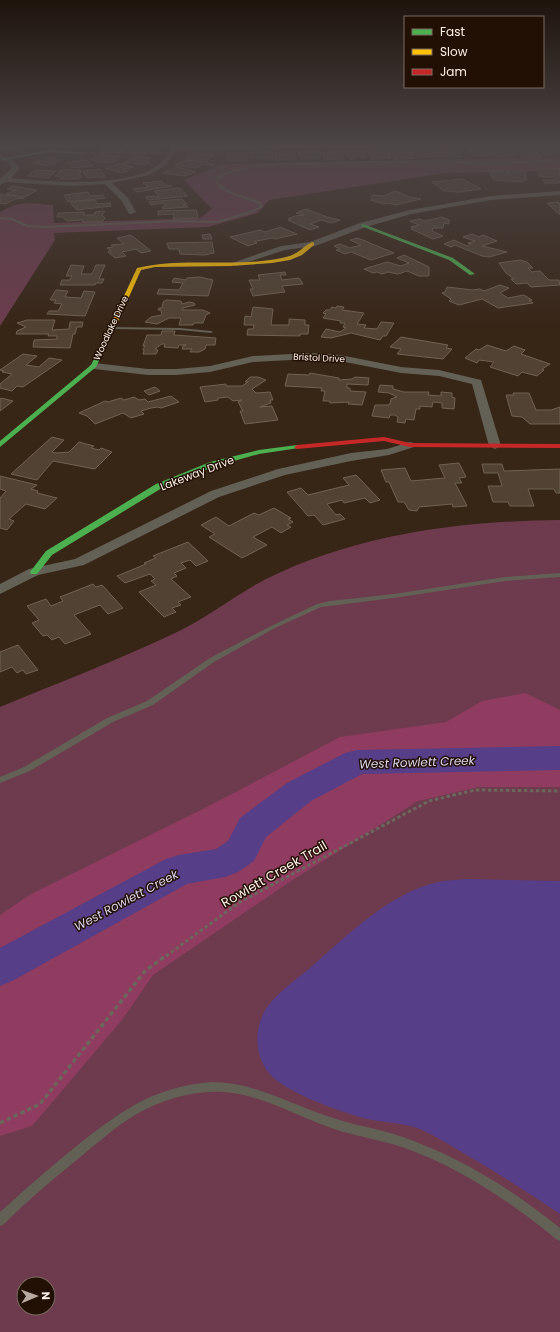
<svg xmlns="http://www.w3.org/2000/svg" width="560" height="1332" viewBox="0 0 560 1332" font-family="Poppins,sans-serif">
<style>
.green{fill:#6d3b4d;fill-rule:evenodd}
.forest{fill:#8f3c60}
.water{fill:#563e89}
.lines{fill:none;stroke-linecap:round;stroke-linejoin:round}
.river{fill:#563e89;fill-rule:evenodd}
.building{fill:#514233;stroke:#716251}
.path-far1{stroke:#6c665d;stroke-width:3;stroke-dasharray:3.5 2.5;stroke-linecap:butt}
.path{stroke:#6c665d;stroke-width:3.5;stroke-dasharray:4.5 3;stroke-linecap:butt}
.lane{fill:#636055;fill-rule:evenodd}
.street{fill:#636055;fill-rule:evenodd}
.fast{fill:#4caf50;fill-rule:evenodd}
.slow{fill:#ffc107;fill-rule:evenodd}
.jam{fill:#c62828;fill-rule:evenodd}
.labels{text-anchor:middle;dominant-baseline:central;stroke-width:3;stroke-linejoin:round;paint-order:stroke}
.far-street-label{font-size:9px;fill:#fef2eb;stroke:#231004}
.street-label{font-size:11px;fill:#fef2eb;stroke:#231004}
.water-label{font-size:12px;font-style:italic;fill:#dad6ed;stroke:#231004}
.near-street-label{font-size:13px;fill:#fef2eb;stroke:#231004}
</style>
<rect width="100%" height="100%" fill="#372516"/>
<g class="green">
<path d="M560,157V171L445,173L269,200L258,213L208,227L54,233L55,240L0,326V212C20,200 31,203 53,205L54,223L200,218L212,209L184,180L223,164Z"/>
<path d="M560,520V1332H0V707C58,683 118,660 175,633C207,618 235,595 266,579C358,534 459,521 560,520ZM24,1284H48V1308H24Z"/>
</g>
<polygon class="forest" points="525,693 560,710 560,787 478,787 418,801 288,883 153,975 122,1020 32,1126 0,1136 0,915 31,894 207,807 340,737 446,722 482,701"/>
<path class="water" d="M467,879L560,881V1214C529,1193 498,1173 465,1154C450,1145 435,1136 420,1129C401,1122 382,1123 363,1118C339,1111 283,1092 268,1072C256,1056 254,1033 263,1014C273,995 295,981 311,967C348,935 389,893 438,882C447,880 458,880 467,879Z"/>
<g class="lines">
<polygon class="river" points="560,746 560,770 362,774 311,801 266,837 254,861 238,872 225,877 187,884 14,980 0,986 0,948 166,859 179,855 216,849 228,841 240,818 287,783 345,753 357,750"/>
</g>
<g class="building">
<polygon points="0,144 20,144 18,150 0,150"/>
<polygon points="33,144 53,144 53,146 36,147 32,147"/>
<polygon points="56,144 77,144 76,146 55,147"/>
<polygon points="80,144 104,144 81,146"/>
<polygon points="119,146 120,148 125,148 125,152 102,153 104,147"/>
<polygon points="556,146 560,149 560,153 549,153 550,155 544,155 538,147"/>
<polygon points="153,147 158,150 157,154 134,154 132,151 134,148"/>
<polygon points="499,147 500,150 513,150 516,156 497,157 491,148"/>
<polygon points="514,147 522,147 527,151 537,150 538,155 542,156 522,157"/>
<polygon points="449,148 458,148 463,157 441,156 438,151 450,151"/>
<polygon points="468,148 490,150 494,156 473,156"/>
<polygon points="399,149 401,153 413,152 415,158 395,159 391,150"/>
<polygon points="423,149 435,150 438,156 418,158 415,150"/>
<polygon points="379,150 388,150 391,158 371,159 368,152 380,153"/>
<polygon points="333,151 341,151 345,159 324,160 323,153 334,153"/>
<polygon points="344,151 363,151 367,157 353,157 354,159 349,159"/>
<polygon points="251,152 272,152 273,159 251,158"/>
<polygon points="286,152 294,152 297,160 275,160 275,154 287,154"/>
<polygon points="298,152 320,152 321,158 300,159"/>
<polygon points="190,153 192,153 214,154 208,160 186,159"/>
<polygon points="227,153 247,153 248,161 227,161"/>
<polygon points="101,154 121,157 112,159 117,160 110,163 90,160"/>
<polygon points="136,156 151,158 144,161 150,162 145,165 124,162"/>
<polygon points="48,157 63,160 49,166 32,163"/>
<polygon points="86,160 94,166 72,168 66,163"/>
<polygon points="183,160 208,162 207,163 214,164 213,166 203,164 196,168 175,165"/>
<polygon points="121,163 133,167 123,169 128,171 121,173 105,168"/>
<polygon points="177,167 196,172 184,176 163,173"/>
<polygon points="100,169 104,174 103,175 105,176 103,177 87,178 83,171"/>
<polygon points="536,169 560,169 560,183 545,183 543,180 556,180 554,177 541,177"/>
<polygon points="35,170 37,170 56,171 49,178 28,176"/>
<polygon points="61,170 81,170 79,171 82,171 78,176 82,176 79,179 60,179 63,177 55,176"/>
<polygon points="488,171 501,171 503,173 509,173 507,171 524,171 527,180 521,180 523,182 494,180"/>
<polygon points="463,179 481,189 459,192 444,191 432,182"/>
<polygon points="161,181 165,185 172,186 137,192 133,189 148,187 143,183"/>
<polygon points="12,186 37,190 25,197 6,194 16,190 7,189"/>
<polygon points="180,188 187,196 148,200 145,197 159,196 154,191"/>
<polygon points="395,191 410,197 421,199 395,205 389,203 384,204 371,200 372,195 383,196"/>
<polygon points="88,192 90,196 103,195 105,198 68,202 64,195"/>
<polygon points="0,194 23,198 24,198 15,199 6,204 0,203"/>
<polygon points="182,199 187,204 183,205 188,207 163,209 162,207 165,207 164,203 151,205 149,202"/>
<polygon points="95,200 97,204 110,203 111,206 77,210 71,204 72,202"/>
<polygon points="558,202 560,204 560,215 547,203"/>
<polygon points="306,209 327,217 340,220 331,223 321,220 310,224 319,227 310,230 288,220 291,220 288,219 295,216 304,215 296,213"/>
<polygon points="196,210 198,217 196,218 173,219 174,215 172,214 158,215 158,211"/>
<polygon points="105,211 102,215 105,218 102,222 82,222 83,220 67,221 62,217 57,217 58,213 84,212 84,215 94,215 95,212"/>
<polygon points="442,217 449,220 449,224 444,223 443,228 433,228 432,231 443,236 433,239 411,229 413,228 411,227 419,225 410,221 419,219 425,221"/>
<polygon points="280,227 297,234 275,239 272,238 257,241 254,241 257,243 248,246 230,237 260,230 265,232"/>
<polygon points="210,234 212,239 203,239 202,235"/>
<polygon points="472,234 479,237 483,235 497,241 482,246 507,252 489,257 482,256 455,245 451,247 444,244 454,240 467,246 471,244 468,243 475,241 463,237"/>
<polygon points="131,235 151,251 141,253 136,249 122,252 126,256 115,258 108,252 111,251 107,248 113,247 111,245 124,244 117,238"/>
<polygon points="358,238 394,253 371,260 351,252 345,254 336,250 340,249 334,246 340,244 350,248 361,245 350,240"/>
<polygon points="212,242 214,253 205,255 180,254 179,249 169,249 167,243"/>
<polygon points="404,255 429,267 429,276 419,276 407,271 398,274 388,272 382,274 377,272 373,273 364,269 387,262 401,266 409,263 397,258"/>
<polygon points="520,260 527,262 533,268 528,268 532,272 540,271 549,280 559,280 560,285 531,287 527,283 516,284 511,279 514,279 506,273 499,263"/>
<polygon points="71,265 84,266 81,274 92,274 96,265 105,265 99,279 104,279 102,283 96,283 95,285 60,285 62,280 70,280 72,276 66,276"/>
<polygon points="285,272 286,275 280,275 282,280 299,278 303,284 282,286 285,292 253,296 250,289 253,289 249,280 260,280 258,275"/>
<polygon points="200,277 213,280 208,296 157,294 159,289 179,290 183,283 172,282 174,278 186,280 187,278"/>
<polygon points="500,285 509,288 500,293 508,298 524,295 532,300 529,300 533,303 498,308 482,299 459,305 449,301 451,299 442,293 445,292 447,287 473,290 480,289 484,291"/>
<polygon points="56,290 68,291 65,297 81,298 84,291 95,292 85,316 47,314 49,311 58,311 62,304 54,303 56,300 50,300"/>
<polygon points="166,300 181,301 182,304 189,302 194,303 195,305 183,308 182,310 203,310 210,313 206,315 203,323 194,323 193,325 179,325 181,318 169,318 157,324 145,322 151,317 162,315 161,310 158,310 159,308 162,308 163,302"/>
<polygon points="337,306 344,307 342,310 364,313 357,324 366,325 364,328 377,329 381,322 394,323 386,336 383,336 380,340 351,333 331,338 321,337 326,329 340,332 346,328 343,327 345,323 340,323 341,321 323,318 326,314 323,313 326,310 330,310 332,307 336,308"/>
<polygon points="253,307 273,309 271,325 289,325 289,319 305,320 305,325 309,325 308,334 300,334 300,336 247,335 248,329 253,329 254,325 244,325 245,316 251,317"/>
<polygon points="27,320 55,320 52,330 69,329 70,322 83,322 82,327 77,327 75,334 73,334 70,348 33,347 34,340 57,339 57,336 48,336 49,334 16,334 17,331 26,327 17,323"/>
<polygon points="162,331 175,331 174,335 216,338 215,345 206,345 205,349 199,352 190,352 192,349 182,349 183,346 186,345 179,345 178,348 164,347 165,344 162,344 156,348 156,350 158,350 156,354 143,354 144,351 143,349 145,346 143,346 147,335 161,335"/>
<polygon points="401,337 448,345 446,348 452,349 443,359 397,354 401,349 390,347"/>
<polygon points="487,345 506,351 514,346 525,350 521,354 550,364 542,369 544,370 537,376 522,372 518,376 490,367 494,362 479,360 477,363 465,358 476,349 479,350"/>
<polygon points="23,354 37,356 26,365 39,367 49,358 62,360 23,387 17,386 12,391 0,388 0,384 12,374 2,372 4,371 0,370"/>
<polygon points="310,373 339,378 339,380 352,379 355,377 369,378 368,385 347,384 347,388 350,388 350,391 366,392 362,405 348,404 349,402 330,403 329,401 323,401 325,391 321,391 322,388 285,386 288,374 309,375"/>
<polygon points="250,377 258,377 266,380 252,389 256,393 270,392 273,400 270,400 271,403 260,407 272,406 278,420 245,424 240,411 243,411 238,402 242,400 233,401 228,397 218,398 218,400 205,402 200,387 226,384 226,386 242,386 248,382 245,382"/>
<polygon points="380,385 393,386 393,389 404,392 429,392 428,395 441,396 441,392 452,393 452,397 455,398 454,409 442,408 442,403 433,402 432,407 420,406 420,409 416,409 414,420 406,419 405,423 397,422 398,417 395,415 390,415 389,418 372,416 375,405 388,405 390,404 391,399 397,397 389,393 378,392"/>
<polygon points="155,387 160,391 149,395 144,391"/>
<polygon points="513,393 529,393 536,410 551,410 560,407 560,424 530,424 522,417 512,416 506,395 514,395"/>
<polygon points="171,396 179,402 161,408 158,407 151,408 141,411 144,414 131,418 123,413 95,424 87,416 79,413 105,401 108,402 121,398 124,400 134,397 139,400 145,399 148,402"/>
<polygon points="0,399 1,398 13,401 0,411"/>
<polygon points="52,437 64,440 52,452 56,453 69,452 79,442 94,446 91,448 99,450 101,448 112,452 95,469 53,461 37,480 11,474"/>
<polygon points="459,463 466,477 459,478 462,483 455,483 467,506 453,507 452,504 419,507 417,511 409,510 404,502 398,502 389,482 386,482 381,470 405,468 411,481 445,478 439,465"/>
<polygon points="482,464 502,464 504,471 560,469 560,493 556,493 554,489 528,489 534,506 510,506 508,502 493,502 488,486 502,486 498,473 484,473"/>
<polygon points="356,475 380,500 370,503 365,498 344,503 342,500 327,504 336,515 340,514 345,519 323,525 314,515 308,516 287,492 301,488 308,495 349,485 343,478"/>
<polygon points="0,476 37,485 31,489 38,491 37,493 57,498 45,509 26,504 9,519 14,521 7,530 0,528 0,498 6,491 0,489"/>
<polygon points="274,508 291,518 288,519 293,522 287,525 291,527 281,533 272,527 253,537 267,545 242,558 209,537 215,534 201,525 216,517 229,526 254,513 259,515"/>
<polygon points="188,542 208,561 196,566 190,560 181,563 186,568 174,573 177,576 171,579 191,597 178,602 181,605 172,608 176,612 164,617 139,592 156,585 151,581 155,579 150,574 125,583 117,576 146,564 144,563 156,558 153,556"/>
<polygon points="93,584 96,587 102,585 123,608 108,614 100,605 74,615 91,634 65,644 59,637 52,640 47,635 43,636 32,623 39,620 27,606 46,599 51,606 63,601 60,597"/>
<polygon points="18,645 38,670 26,674 23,670 17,673 12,667 0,672 0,652"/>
</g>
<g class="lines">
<polyline class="path-far1" points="166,956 240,902 429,801 475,790 560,791"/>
<polyline class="path" points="0,1123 40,1104 145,971 167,955"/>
<g class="lane">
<path d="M560,159V161L482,165L449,162L276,165C260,166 230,169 218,180C227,195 247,195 261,202L263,207L249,214L217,223L176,222L44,228L27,227L11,220L0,219V217L13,218L28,225L44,226L176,220L217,221L247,212L259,207L258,204C245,197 219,195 215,179L218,176L233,170L270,163L449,160L482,163Z"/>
<polygon points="109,327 180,328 211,331 213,332 211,333 180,330 111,329 109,329"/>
<polygon points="560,573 560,577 505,581 394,598 321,607 273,629 214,662 153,705 113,722 30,771 0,783 0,777 24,767 107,718 147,701 210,658 269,627 317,604 330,601 394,594 505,577"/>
<path d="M211,1082C253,1082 288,1103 327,1116C351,1125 378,1128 403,1137C460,1157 513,1190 560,1228V1241L556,1239C511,1202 457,1166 402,1147C381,1140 360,1137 340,1131C304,1120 271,1099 233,1093C200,1088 164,1098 135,1115C115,1127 96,1144 78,1159C52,1180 27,1201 4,1224L0,1226V1212L7,1206C28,1186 51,1167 74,1148C118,1113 152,1087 211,1082Z"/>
</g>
<g class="street">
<path d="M169,144H175L177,149L166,165L149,175L112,183L128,198L136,212L132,214H129L122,201L105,184L72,186L6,182L0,185V179L12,168L8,162L0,159V155L12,160L20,168L11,178C48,182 133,189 162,162C165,158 168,153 171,149Z"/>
<polygon points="560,191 560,195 491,200 411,214 366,227 315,246 285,250 236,266 232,263 281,246 310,242 360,223 410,210 491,196"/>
<polygon points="310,353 340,355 401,367 439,370 481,380 501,446 495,449 489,446 472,384 439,376 401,373 340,361 310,359 253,362 210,372 176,375 148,375 94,369 89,366 94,363 148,369 176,369 210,366 253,356"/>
<polygon points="410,442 414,443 416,445 414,447 389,455 351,461 285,475 219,497 84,565 38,575 0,594 0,584 29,569 75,559 211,491 278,469 351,453 387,449"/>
</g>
<g class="fast">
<polygon points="396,144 473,144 471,145 396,146 394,145"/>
<polygon points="50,150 84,153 82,154 50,152 3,160 1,159"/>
<polygon points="363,224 453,258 475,274 470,275 449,260 361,226 361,225"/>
<polygon points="111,325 116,326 96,367 0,447 0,441 91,365"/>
<polygon points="297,445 299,446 299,448 259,454 216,466 162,488 52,555 37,574 31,574 30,572 46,551 156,484 210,462 259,450"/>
</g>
<path class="slow" d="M312,242L314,243V245L302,255L290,260L272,263L230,266L155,267L141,270L116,326L113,328L110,326L137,268C185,256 237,269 286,257C299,254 302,247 312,242Z"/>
<g class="jam">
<polygon points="391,144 398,145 396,146 174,150 172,149 174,148"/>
<polygon points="384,437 410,443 560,444 560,448 410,447 384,441 297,449 294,447 297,445"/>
</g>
</g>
<linearGradient id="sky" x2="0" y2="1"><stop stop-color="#1e140c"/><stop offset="0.44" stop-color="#4d4647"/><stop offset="1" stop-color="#4d4647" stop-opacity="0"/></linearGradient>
<rect width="560" height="330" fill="url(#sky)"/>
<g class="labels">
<g class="far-street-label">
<text transform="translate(111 328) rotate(-65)">Woodlake Drive</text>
<text transform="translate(319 358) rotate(3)">Bristol Drive</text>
</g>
<g class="street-label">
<text transform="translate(197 473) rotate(-21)">Lakeway Drive</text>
</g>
<g class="water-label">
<text transform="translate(417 762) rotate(-2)">West Rowlett Creek</text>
<text transform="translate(126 900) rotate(-28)">West Rowlett Creek</text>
</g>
<g class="near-street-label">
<text transform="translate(274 874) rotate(-30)">Rowlett Creek Trail</text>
</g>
</g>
<rect x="404" y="16" width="140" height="72" fill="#231004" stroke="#7b6a60"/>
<rect x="412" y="29" width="20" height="6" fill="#4caf50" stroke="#7b6a60"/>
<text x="440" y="36" font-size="12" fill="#fef2eb">Fast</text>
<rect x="412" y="49" width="20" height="6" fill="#ffc107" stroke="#7b6a60"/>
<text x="440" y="56" font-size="12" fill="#fef2eb">Slow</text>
<rect x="412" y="69" width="20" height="6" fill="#c62828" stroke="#7b6a60"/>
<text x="440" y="76" font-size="12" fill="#fef2eb">Jam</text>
<g transform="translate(36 1296) rotate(88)"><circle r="19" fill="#231004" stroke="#7b6a60"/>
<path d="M0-3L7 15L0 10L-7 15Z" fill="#b8aaa0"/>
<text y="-6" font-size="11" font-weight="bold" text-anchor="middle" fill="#fef2eb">N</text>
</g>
</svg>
